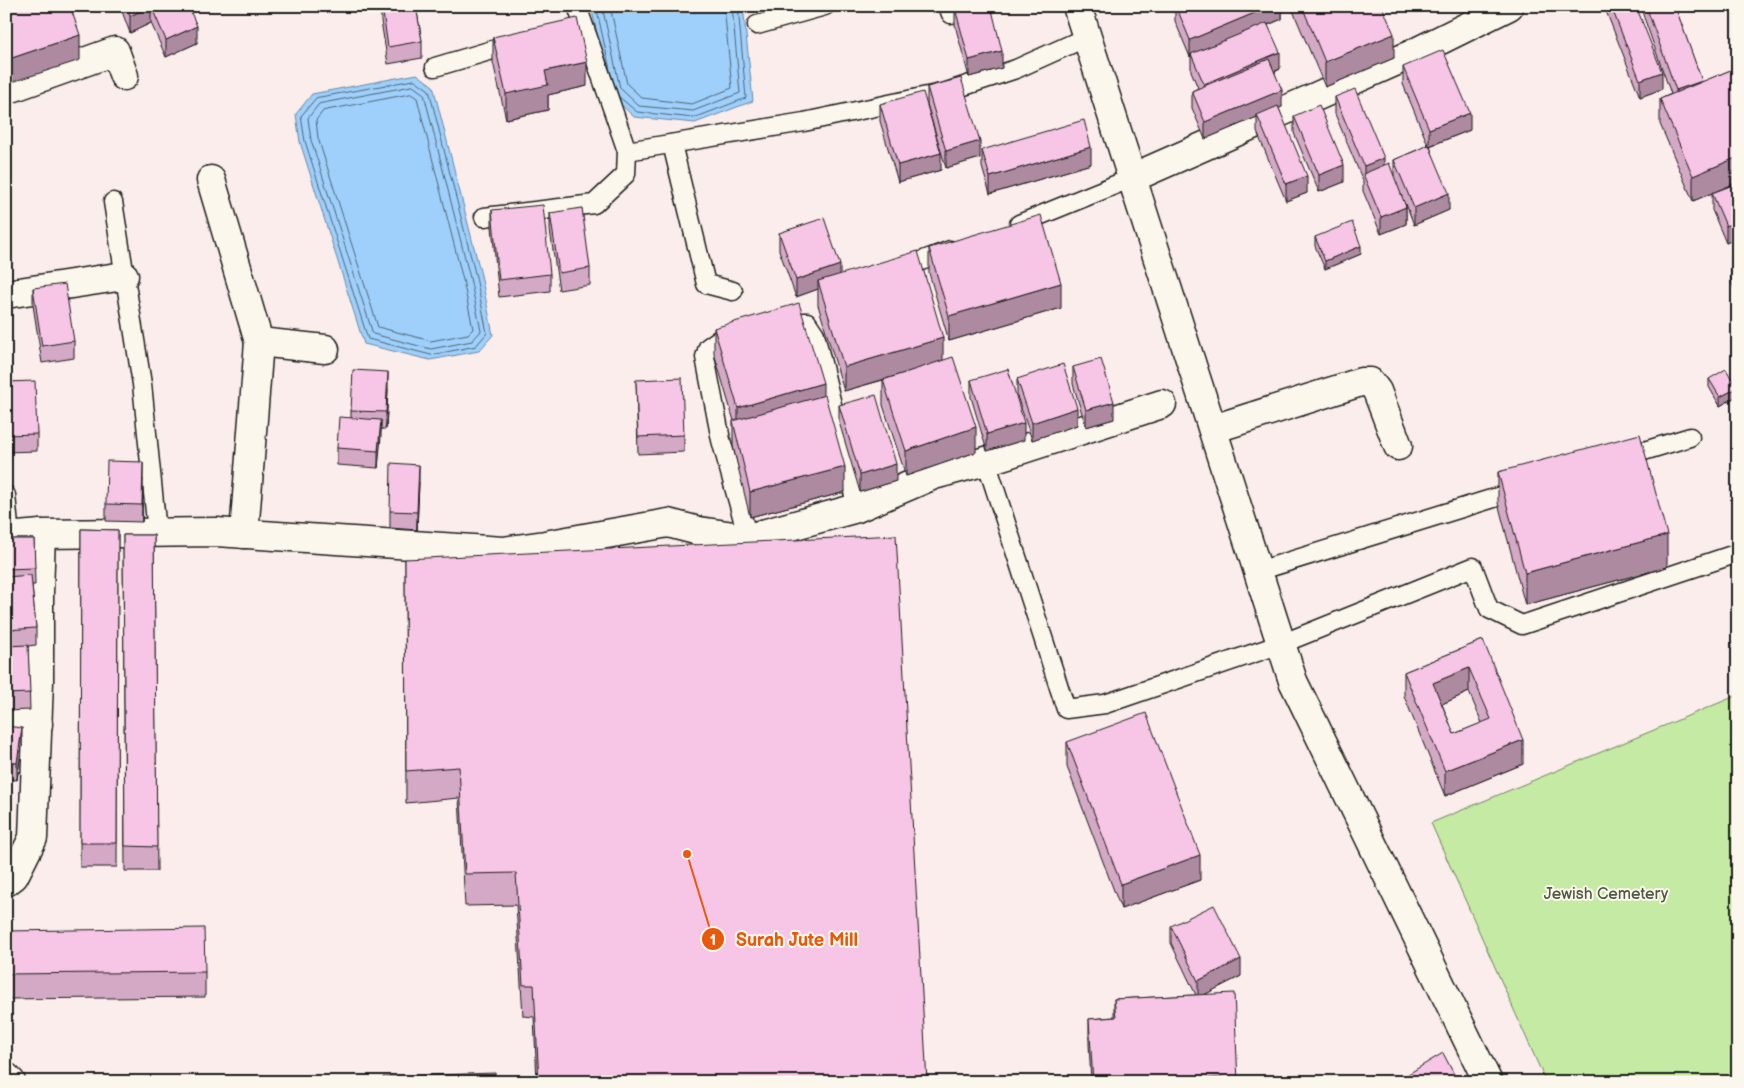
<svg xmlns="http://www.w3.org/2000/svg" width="1744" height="1088" viewBox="0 0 1744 1088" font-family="'Balsamiq Sans',sans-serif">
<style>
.green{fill:#c5eaa4;stroke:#708360}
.water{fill:#9ed0fb;stroke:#6a88a2}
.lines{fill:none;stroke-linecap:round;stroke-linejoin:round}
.shore{stroke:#506475;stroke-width:1}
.service-casing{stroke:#1c1c1c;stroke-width:21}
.minor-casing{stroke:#1c1c1c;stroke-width:31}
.tertiary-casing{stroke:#1c1c1c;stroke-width:31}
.service{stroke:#fbf7ec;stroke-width:18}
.minor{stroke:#fbf7ec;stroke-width:28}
.tertiary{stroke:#fbf7ec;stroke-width:28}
.wall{fill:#d4a9c5;stroke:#1c1c1c;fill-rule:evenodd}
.shaded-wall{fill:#ad8aa0;stroke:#1c1c1c}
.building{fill:#f7c5e5;stroke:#1c1c1c;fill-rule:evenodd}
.labels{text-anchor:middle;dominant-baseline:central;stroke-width:4;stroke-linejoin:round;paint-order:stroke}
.park-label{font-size:16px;fill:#4f5a45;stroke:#fbf7ec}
.leader{fill:none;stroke:#e8590c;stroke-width:2}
.callout-dot{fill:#e8590c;stroke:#fbf7ec;stroke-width:2}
.mark-label{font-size:15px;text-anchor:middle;font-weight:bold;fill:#fff}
.callout-label{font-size:18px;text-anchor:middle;font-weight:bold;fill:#e8590c;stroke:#fbf7ec;stroke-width:4;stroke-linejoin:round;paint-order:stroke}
</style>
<rect width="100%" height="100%" fill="#faedeb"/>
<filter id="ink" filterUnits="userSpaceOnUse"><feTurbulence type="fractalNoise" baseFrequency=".02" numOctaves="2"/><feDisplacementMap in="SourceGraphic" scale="10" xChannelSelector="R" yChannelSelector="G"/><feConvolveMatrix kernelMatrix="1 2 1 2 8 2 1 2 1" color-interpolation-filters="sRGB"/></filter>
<g filter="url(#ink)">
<polygon class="green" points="1738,695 1738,1082 1546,1082 1431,823"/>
<g class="water">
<polygon points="591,6 743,6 753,101 695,123 634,117 610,94"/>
<polygon points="417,74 433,86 481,275 493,335 479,351 430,360 364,344 300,142 296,114 312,94"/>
</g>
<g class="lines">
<g class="shore">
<polyline points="596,6 610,70"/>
<polyline points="602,6 620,88 639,106 693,111 740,93 732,6"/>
<polyline points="610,6 627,84 642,98 692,104 732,88 724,6"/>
<polygon points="415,80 429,90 476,277 487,333 476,346 431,355 368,339 305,141 301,116 316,98"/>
<polygon points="413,86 424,94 470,278 481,331 472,341 431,349 373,334 311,140 308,118 319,104"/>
<polygon points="411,94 417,98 463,280 473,329 468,334 431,341 378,327 318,138 316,120 323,111"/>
<polyline points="618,96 637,112 694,118 746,98 738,6"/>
</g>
<g class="service-casing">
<g id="service">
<polyline points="948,6 951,14 972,6"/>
<polyline points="757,25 825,6"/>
<polyline points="435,67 516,43"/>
<polyline points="672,144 706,284 733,291"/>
<polyline points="627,151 804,122 946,92 1016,69 1087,37"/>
<polyline points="113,202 142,384 157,532"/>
<polyline points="484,217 594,204 626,174 627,151 577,6"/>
<polyline points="1019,224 1132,178"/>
<polyline points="900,269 950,250"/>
<polyline points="782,325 794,322 807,322 815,334 857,508"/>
<polyline points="737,335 718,340 708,347 705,357 721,440 748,538"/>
<polyline points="1621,458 1690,437"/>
<polyline points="986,461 1066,709 1105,704 1281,644 1473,567 1489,609 1522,625 1738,553"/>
<polyline points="6,495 10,537"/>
<polyline points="1258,571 1520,490"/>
</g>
</g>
<g class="minor-casing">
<g id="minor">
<polyline points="6,90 115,51 124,76"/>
<polyline points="1132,178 1408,56 1509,6"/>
<polyline points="211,180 259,342 244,534"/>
<polyline points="6,294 124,276"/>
<polyline points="259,342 325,349"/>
<polyline points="1213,429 1361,382 1370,382 1377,391 1398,446"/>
<polyline points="6,537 41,534 216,532 503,551 545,545 668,523 699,531 748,538 857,508 934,475 986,461 1162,404"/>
<polyline points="6,724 38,724"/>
<polyline points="6,882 14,876 33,838 39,681 39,593 41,534"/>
<polyline points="6,1077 11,1082"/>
</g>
</g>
<g class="tertiary-casing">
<polyline id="tertiary" points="1077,6 1293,681 1488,1082"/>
</g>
<use href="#service" class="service"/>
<use href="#minor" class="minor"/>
<use href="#tertiary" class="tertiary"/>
</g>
<g class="wall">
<polygon points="120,6 188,6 197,43 166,57 151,23 130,33"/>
<polygon points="381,6 416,6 422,41 422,58 388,64 381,21"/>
<polygon points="1175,6 1282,6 1282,19 1268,25 1280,69 1275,72 1282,107 1279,108 1307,193 1286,201 1257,132 1257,117 1205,139 1192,108 1192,91 1198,88 1191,71 1191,56 1190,57 1175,21"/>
<polygon points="1291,6 1382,6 1394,58 1325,87"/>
<polygon points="1604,6 1636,6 1662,89 1640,97"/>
<polygon points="1640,6 1675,6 1702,82 1738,67 1738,182 1693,201 1660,124 1660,99 1671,94"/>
<polygon points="955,8 1002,68 969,77 955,25"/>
<polygon points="493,37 587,86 548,95 548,110 506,119 493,62"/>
<polygon points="1403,67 1470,130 1430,146 1449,210 1414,225 1406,204 1406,224 1381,234 1363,191 1363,181 1335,114 1335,97 1384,165 1394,176 1394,160 1428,145 1403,84"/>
<polygon points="927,87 980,158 946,168 927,104"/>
<polygon points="880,104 941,170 898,182 880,121"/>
<polygon points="1294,116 1344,182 1319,192 1294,133"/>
<polygon points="982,150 1091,164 990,194 982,167"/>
<polygon points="1738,183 1738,246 1735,239 1726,243 1712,210 1712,193"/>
<polygon points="492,210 550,274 550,291 499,297 492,227"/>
<polygon points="550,213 590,268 590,285 559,290 550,230"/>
<polygon points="779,233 840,274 943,360 976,452 906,476 883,405 883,380 844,391 818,305 818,289 796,297 779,250"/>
<polygon points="1315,237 1361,254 1325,269 1315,246"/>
<polygon points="929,248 1061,308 949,341 929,273"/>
<polygon points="1738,254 1738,299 1731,281 1731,257"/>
<polygon points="33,288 74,341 74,358 42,363 33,305"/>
<polygon points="714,328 823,396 845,492 750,517 733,446 733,421 734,421 714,353"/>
<polygon points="1073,367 1114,419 1086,427 1073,384"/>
<polygon points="1017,379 1077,425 1032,440 1017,396"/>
<polygon points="1709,379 1737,396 1720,406 1709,387"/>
<polygon points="636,380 684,435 684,452 638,454"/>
<polygon points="971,380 1024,440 987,451 971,397"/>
<polygon points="6,382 37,434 37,451 6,452"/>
<polygon points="388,389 386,429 381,429 378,468 337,465 337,448 351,418 351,411"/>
<polygon points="839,405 896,481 860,492 839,422"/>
<polygon points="1498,472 1667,567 1525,605 1498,503"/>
<polygon points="143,479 142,522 106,521 106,504"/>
<polygon points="419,482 417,530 390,528 390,511"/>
<polygon points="81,529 118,530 117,867 80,867"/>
<polygon points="123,535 154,535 157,871 125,871"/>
<polygon points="6,539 34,539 35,585 32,585 36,628 36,645 28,646 30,710 6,711"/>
<polygon points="405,559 927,1082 537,1082 534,1017 523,1016 516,905 465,906 459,798 406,803"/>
<path d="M1483,640L1523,764L1445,796L1404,696V672ZM1469,692L1482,723L1454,734L1442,704Z"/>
<polygon points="6,726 22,745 17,780 6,779"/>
<polygon points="1067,742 1200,880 1121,909 1067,767"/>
<polygon points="1171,926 1241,976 1205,994 1238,1082 1091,1082 1089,1044 1089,1019 1114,1017 1114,999 1196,995 1171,943"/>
<polygon points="6,931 205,972 205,997 6,999"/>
</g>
<g class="shaded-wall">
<polygon points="151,6 151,23 130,33 130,16"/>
<polygon points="1271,6 1282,6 1282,19 1192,56 1191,54 1191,56 1190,57 1190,40"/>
<polygon points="1468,6 1490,6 1468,13"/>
<polygon points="197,26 197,43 166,57 166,40"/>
<polygon points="1394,34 1394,58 1325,87 1325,62"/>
<polygon points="80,35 80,60 6,84 6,60"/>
<polygon points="1002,51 1002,68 969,77 969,60"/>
<polygon points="1280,52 1280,69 1204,101 1204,84"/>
<polygon points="587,62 587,86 548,95 548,110 506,119 506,94 545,71"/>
<polygon points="1662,72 1662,89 1640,97 1640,80"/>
<polygon points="1702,81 1676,107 1676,90"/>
<polygon points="1282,90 1282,107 1258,117 1257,115 1257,117 1205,139 1205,122"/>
<polygon points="1470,113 1470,130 1429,146 1429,129"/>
<polygon points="980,141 980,158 946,168 946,151"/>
<polygon points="1091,147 1091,164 990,194 990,177"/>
<polygon points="941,153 941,170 898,182 898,165"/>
<polygon points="1738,157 1738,182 1693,201 1693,176"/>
<polygon points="1384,158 1384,175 1364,176 1364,166"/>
<polygon points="1344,165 1344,182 1319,192 1319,175"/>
<polygon points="1307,176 1307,193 1286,201 1286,184"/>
<polygon points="1449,193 1449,210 1414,225 1414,208"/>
<polygon points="1406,207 1406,224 1381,234 1381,217"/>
<polygon points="1735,222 1735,239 1726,243 1726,226"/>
<polygon points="1361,246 1361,254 1325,269 1325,261"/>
<polygon points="840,265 840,282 818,281 818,289 796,297 796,280"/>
<polygon points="1061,283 1061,308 949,341 949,316"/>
<polygon points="943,338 943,362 844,391 844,367"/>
<polygon points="388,372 388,389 386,429 386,412"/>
<polygon points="823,383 823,408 738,433 738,408"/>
<polygon points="1737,388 1737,396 1720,406 1720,397"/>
<polygon points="1114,402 1114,419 1086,427 1086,410"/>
<polygon points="1077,408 1077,425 1032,440 1032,423"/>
<polygon points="381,420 381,437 378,468 378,451"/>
<polygon points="1024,423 1024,440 987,451 987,434"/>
<polygon points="976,427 976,452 906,476 906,451"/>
<polygon points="143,462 143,479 142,522 142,505"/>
<polygon points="896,464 896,481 860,492 860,475"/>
<polygon points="419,465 419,482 417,530 417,512"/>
<polygon points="845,467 845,492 750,517 750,492"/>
<polygon points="1667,535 1667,567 1525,605 1525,573"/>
<polygon points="1469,668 1469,692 1433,708 1433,683"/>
<polygon points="22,728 22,745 17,780 17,763"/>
<polygon points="1523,740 1523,764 1445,796 1445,771"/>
<polygon points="1200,855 1200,880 1121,909 1121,884"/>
<polygon points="1241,959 1241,976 1198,998 1198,981"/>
</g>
<g class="building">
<polygon points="6,6 70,6 80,35 6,60"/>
<polygon points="126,6 188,6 197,26 166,40 151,6 130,16"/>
<polygon points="382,6 416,6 422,41 388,47"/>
<polygon points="961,6 991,6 1002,51 969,60 955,8"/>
<polygon points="1176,6 1271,6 1190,40"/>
<polygon points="1302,6 1382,6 1394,34 1325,62"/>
<polygon points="1611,6 1636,6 1662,72 1640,80"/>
<polygon points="1646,6 1675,6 1702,81 1676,90"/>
<polygon points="577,18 587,62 545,71 548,85 506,94 493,37"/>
<polygon points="1267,23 1280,52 1204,84 1191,54"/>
<polygon points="1443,50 1470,113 1429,129 1403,67"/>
<polygon points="1269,59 1282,90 1205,122 1192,91"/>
<polygon points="1738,67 1738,157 1693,176 1660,99"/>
<polygon points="961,78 980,141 946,151 927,87"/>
<polygon points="1355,89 1384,158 1364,166 1335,97"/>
<polygon points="923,92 941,153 898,165 880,104"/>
<polygon points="1319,105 1344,165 1319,175 1294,116"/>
<polygon points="1278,106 1307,176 1286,184 1257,115"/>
<polygon points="1084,120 1091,147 990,177 982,150"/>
<polygon points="1429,145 1449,193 1414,208 1394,160"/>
<polygon points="1389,163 1406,207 1381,217 1363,174"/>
<polygon points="1738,183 1738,229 1735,222 1726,226 1712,193"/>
<polygon points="543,205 550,274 499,280 492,210"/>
<polygon points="582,208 590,268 559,273 550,213"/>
<polygon points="1041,215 1061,283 949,316 929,248"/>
<polygon points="824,218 840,265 796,280 779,233"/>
<polygon points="1352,222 1361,246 1325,261 1315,237"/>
<polygon points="918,251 943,338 844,367 818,281"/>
<polygon points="1738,254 1738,274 1731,257"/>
<polygon points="65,284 74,341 42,346 33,288"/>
<polygon points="799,303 823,383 738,408 714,328"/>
<polygon points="953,357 976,427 906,451 883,380"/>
<polygon points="1101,359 1114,402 1086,410 1073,367"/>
<polygon points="1063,364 1077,408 1032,423 1017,379"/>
<polygon points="1008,369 1024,423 987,434 971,380"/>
<polygon points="1726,369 1737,388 1720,397 1709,379"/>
<polygon points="353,370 388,372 386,412 351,411"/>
<polygon points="682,378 684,435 638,437 636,380"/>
<polygon points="35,381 37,434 6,435 6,382"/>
<polygon points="825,395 845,467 750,492 733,421"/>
<polygon points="876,395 896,464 860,475 839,405"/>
<polygon points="339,417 381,420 378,451 337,448"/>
<polygon points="1640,434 1667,535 1525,573 1498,472"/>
<polygon points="107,461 143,462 142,505 106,504"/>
<polygon points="391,463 419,465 417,512 390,511"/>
<polygon points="81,529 118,530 117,843 80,843"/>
<polygon points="123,535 154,535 157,847 125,846"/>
<polygon points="896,535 927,1082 539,1082 534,985 523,985 516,873 465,874 459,767 406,771 405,559"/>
<polygon points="6,539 34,539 35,568 6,569"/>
<polygon points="31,575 36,628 6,630 6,577"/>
<path d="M1483,640L1523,740L1445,771L1404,672ZM1469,668L1491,719L1454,734L1433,683Z"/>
<polygon points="28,645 30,693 6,694 6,646"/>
<polygon points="1146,713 1200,855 1121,884 1067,742"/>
<polygon points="6,726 22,728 17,763 6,762"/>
<polygon points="1214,905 1241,959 1198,981 1171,926"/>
<polygon points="204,928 205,972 6,974 6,931"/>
<polygon points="1234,993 1238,1082 1223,1082 1222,1077 1157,1082 1093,1082 1089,1019 1116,1017 1114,999"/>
<polygon points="1443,1053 1458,1082 1395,1082"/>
<polygon points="495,1073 496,1082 384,1082 383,1077"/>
</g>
</g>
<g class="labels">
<g class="park-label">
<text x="1606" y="894">Jewish Cemetery</text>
</g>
</g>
<path class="leader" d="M687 854L713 939"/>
<g class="callout-dot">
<circle cx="687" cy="854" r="5"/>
<circle cx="713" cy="939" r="12"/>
</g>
<g class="mark-label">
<text x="713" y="945">1</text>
</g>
<g class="callout-label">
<text x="797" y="946">Surah Jute Mill</text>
</g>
<rect width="1744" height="1088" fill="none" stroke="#fbf7ec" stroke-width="25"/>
<rect x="12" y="12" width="1719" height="1063" fill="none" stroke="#1c1c1c" stroke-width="2" filter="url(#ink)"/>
</svg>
